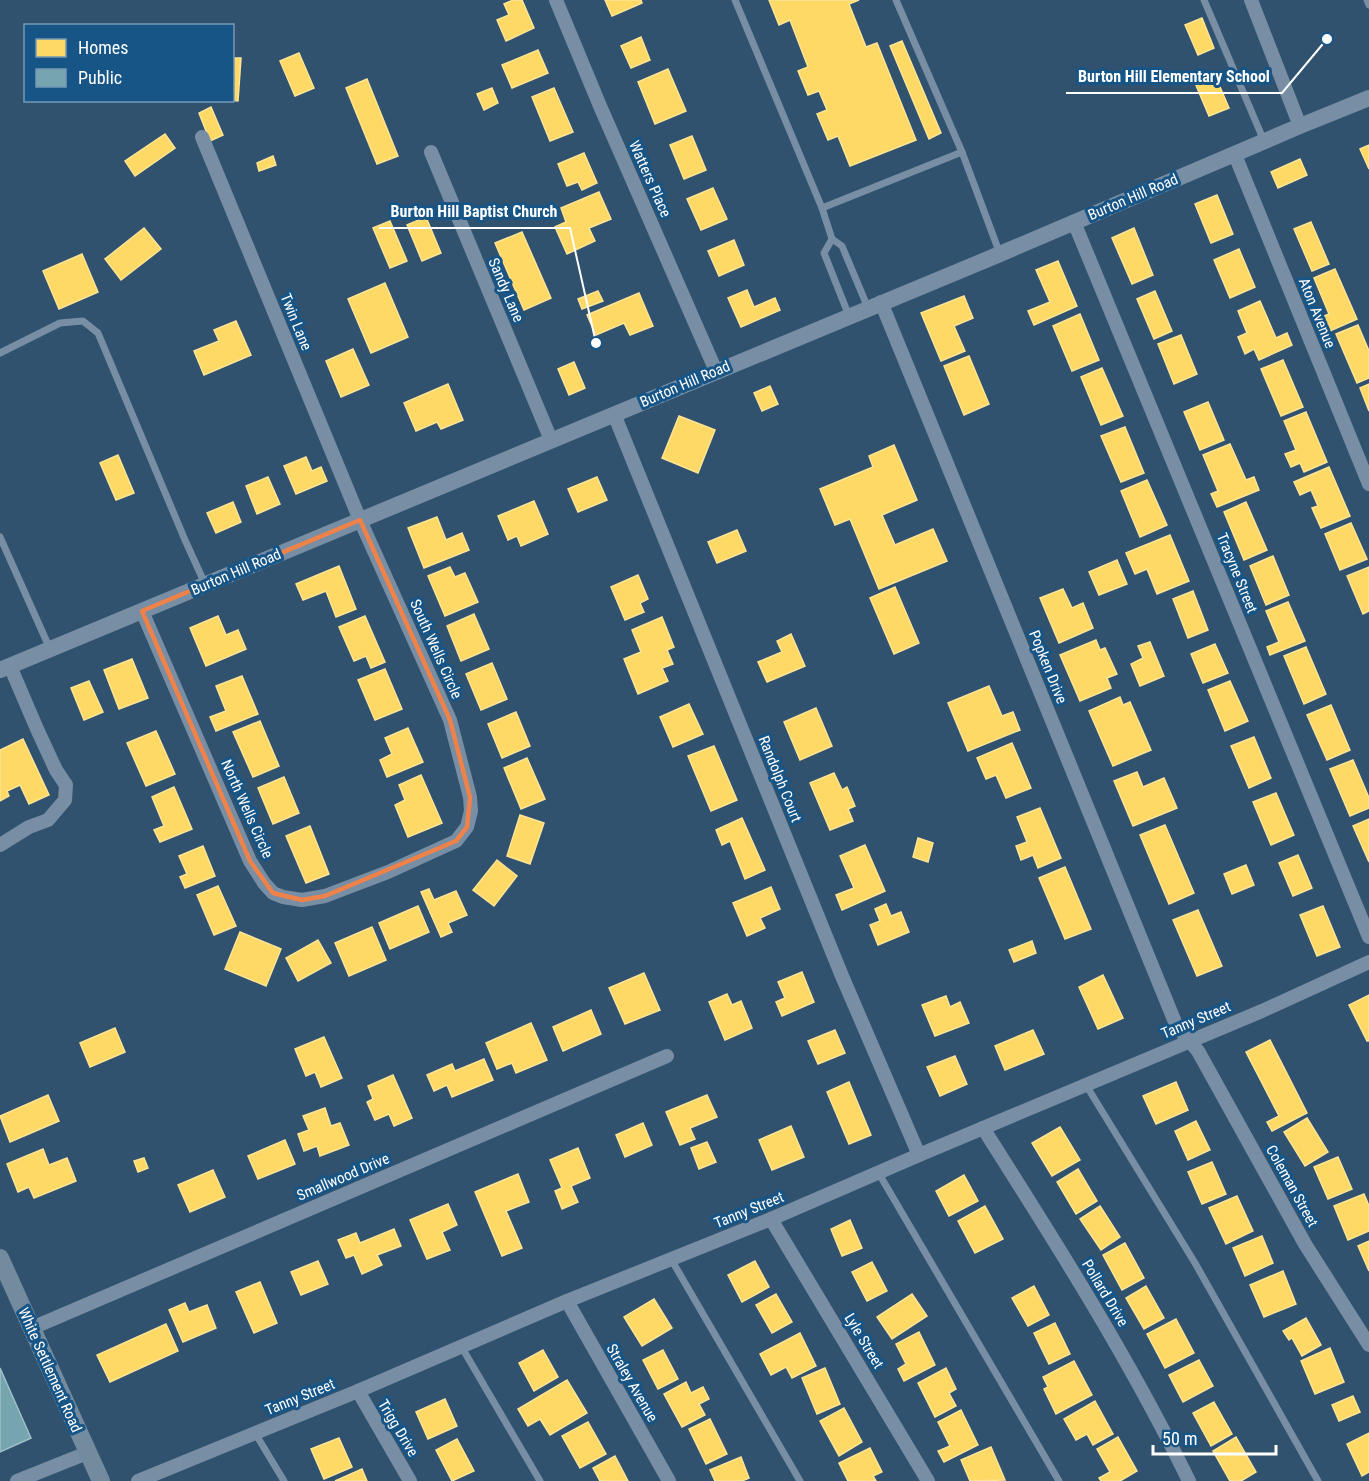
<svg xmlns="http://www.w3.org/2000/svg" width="1369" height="1481" viewBox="0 0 1369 1481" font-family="'Roboto Condensed',sans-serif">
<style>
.homes{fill:#ffd966;stroke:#ffe494;stroke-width:1.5}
.public{fill:#76a5af;stroke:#9fc0c7;stroke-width:1.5}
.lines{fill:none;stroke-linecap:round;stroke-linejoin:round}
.service{stroke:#778ea4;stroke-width:7}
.minor{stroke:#778ea4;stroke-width:14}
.tertiary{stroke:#778ea4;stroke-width:16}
.secondary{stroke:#728b9f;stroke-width:18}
.marked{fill:none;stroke:#ee8249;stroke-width:4.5;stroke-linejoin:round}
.labels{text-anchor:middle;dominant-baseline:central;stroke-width:6;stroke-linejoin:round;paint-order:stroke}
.street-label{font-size:15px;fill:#fff;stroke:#175587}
.leader{fill:none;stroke:#fff;stroke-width:2}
.callout-dot{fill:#fff;stroke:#175587;stroke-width:2}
.callout-label{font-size:16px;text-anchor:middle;font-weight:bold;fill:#fff;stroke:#175587;stroke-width:6;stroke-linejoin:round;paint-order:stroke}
</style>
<rect width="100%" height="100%" fill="#30526e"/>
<g class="homes">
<polygon points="513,0 522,0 534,28 506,41 497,20 509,15 504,4"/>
<polygon points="605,0 641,0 642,3 612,16"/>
<polygon points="769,0 859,0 849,4 866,47 877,43 916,140 850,166 838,136 828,140 817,114 827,110 819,91 808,95 798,71 808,67 790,20 779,25"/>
<polygon points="1202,18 1214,48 1198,55 1185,25"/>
<polygon points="641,37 650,60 631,68 621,46"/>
<polygon points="902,41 941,133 929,139 890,46"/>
<polygon points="538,50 548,73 512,88 502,65"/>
<polygon points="299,53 314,88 295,96 280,61"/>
<polygon points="232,58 241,58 238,101 229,100 232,100"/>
<polygon points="668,69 686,111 655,124 638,82"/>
<polygon points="1215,75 1229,108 1209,116 1195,83"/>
<polygon points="367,79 398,156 377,164 346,88"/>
<polygon points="492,88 498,103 484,110 477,94"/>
<polygon points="554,88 573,132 550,141 532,97"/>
<polygon points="211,107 223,135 210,141 199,113"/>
<polygon points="165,134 175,148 135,176 125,161"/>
<polygon points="692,136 706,170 684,179 670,145"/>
<polygon points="1369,145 1369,169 1360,149"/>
<polygon points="584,153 597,183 582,190 578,182 567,186 558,164"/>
<polygon points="273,156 276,165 259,171 257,163"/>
<polygon points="1300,159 1307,175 1278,188 1271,172"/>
<polygon points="713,188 727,219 701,230 687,199"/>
<polygon points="599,192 611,219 589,228 595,241 567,254 555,227 566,222 561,208"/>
<polygon points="1217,195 1233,234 1211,243 1195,204"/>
<polygon points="426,217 441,253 422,261 407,225"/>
<polygon points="390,221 407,261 390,268 373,228"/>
<polygon points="1311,222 1329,264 1312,271 1294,229"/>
<polygon points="144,228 161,249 121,280 105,259"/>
<polygon points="1134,228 1153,275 1132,284 1112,238"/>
<polygon points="522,232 551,298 524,310 495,243"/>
<polygon points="734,240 744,265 719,276 708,251"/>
<polygon points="1239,249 1255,287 1230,298 1214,260"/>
<polygon points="82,254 98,292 59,309 43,271"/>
<polygon points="1058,261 1077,306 1034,325 1028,311 1050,302 1036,270"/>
<polygon points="1335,269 1357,319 1323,334 1317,319 1329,314 1314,278"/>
<polygon points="385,283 408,337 371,353 348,299"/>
<polygon points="747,290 754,307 775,298 780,310 741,327 728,298"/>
<polygon points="598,291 603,301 582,309 578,299"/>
<polygon points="1155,291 1172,331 1154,339 1137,299"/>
<polygon points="639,293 653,326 630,335 624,323 596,335 587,315"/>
<polygon points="964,296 973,318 954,326 965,351 941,361 921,313"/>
<polygon points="1260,301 1276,338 1287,333 1292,345 1259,360 1254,349 1245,354 1238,337 1247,333 1238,311"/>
<polygon points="1080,314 1099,360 1072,371 1053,326"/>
<polygon points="236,321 251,355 204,375 194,351 219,341 214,330"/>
<polygon points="1358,325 1369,351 1369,378 1357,383 1336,334"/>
<polygon points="1181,335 1197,374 1174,384 1158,344"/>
<polygon points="353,349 369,385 341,397 326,361"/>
<polygon points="969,356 989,404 964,415 944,366"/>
<polygon points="1283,360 1303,407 1281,416 1261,369"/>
<polygon points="574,362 585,388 569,395 558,369"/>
<polygon points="1102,368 1123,416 1101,425 1081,377"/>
<polygon points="448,384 463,420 441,429 437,422 416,431 404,403"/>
<polygon points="1369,384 1369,411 1360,388"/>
<polygon points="770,386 778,404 762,411 754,393"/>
<polygon points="1208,402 1224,440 1200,450 1184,412"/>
<polygon points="1306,412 1327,462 1304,472 1300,463 1291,467 1285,454 1296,450 1284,421"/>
<polygon points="679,416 715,430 698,473 662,458"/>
<polygon points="1125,427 1144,473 1121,482 1101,436"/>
<polygon points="1230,444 1246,480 1254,477 1259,490 1217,507 1211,494 1218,491 1203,455"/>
<polygon points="894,445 917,500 882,515 895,545 933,529 947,561 879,589 850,519 835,525 820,489 873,467 869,456"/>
<polygon points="118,455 134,493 116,500 100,463"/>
<polygon points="306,457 312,471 321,467 327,481 296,494 284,466"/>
<polygon points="1329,467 1350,516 1321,528 1312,508 1318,506 1311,490 1300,495 1294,482"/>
<polygon points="268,477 280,504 257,514 246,486"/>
<polygon points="597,477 607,500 578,512 568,489"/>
<polygon points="1147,480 1167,525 1140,537 1121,491"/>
<polygon points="534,501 548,534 521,546 517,536 508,540 498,516"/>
<polygon points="233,502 241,522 216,533 207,513"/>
<polygon points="1246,502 1267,550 1244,560 1224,512"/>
<polygon points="437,517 446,540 462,533 469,550 424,568 408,528"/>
<polygon points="1351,523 1367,559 1340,570 1325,534"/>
<polygon points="737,530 746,551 717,563 708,542"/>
<polygon points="1170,535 1189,581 1157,594 1147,569 1135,574 1126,553"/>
<polygon points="1273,556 1289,595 1266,605 1250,566"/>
<polygon points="1117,560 1127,584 1099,595 1089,572"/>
<polygon points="339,566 356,609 336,617 326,591 303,600 296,584"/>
<polygon points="450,567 455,577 465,573 478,602 445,616 428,576"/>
<polygon points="1369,567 1369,611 1363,614 1347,576"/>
<polygon points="638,575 648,599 640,603 644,612 625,620 611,587"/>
<polygon points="895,587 919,643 894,654 870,598"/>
<polygon points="1063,589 1072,608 1083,603 1093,628 1059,643 1040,598"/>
<polygon points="1193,591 1208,630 1188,638 1173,599"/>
<polygon points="1288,602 1305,641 1270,655 1267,647 1279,642 1266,611"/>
<polygon points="474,614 489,649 461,661 447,626"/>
<polygon points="218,616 226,635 238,630 246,649 206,666 190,628"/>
<polygon points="365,616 385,662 371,668 366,656 354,661 339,627"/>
<polygon points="662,617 674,647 667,650 673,664 662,668 668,681 638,694 624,659 641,652 632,630"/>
<polygon points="791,634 805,666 767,682 758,662 782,652 777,641"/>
<polygon points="1096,640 1100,650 1105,648 1117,674 1107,678 1111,688 1080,701 1060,655"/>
<polygon points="1150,642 1164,676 1140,686 1131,664 1143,658 1138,646"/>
<polygon points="1215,644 1228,673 1203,683 1191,654"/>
<polygon points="1306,647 1326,694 1304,704 1284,656"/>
<polygon points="132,659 148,698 119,709 104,670"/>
<polygon points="492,663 507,699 481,710 466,674"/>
<polygon points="385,669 402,709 375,720 358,680"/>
<polygon points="242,676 258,714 216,731 210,717 226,711 216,686"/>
<polygon points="89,681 103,712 84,720 71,688"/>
<polygon points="1230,681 1248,721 1225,731 1208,690"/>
<polygon points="989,686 1002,716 1013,712 1020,730 968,751 948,703"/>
<polygon points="1120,697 1123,705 1130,702 1151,750 1113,766 1089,711"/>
<polygon points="689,704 703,734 673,747 660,717"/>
<polygon points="1331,705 1350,750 1327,760 1307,715"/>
<polygon points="816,708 832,746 800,760 784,722"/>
<polygon points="516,712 530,746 502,758 488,724"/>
<polygon points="260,721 279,766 253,777 233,732"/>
<polygon points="408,728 423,762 387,777 380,760 392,754 385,738"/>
<polygon points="156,731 175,774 146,786 127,743"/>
<polygon points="1254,737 1271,778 1249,788 1231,746"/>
<polygon points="23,739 49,795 29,804 20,785 7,791 9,796 0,801 0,750"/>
<polygon points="1012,743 1031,788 1006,798 996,775 986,779 977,758"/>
<polygon points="714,746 737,800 711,811 688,756"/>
<polygon points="527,758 545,799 521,809 504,768"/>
<polygon points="1353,760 1369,798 1369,808 1350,816 1330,769"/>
<polygon points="1137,772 1143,787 1164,778 1177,808 1133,826 1114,781"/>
<polygon points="834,773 842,790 847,787 855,806 848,809 853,821 830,830 810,783"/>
<polygon points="421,775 442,823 408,837 395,805 405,800 399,785"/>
<polygon points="284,777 299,813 273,824 258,788"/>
<polygon points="174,787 192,829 160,842 154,830 164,826 152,797"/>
<polygon points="1276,793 1294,835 1271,845 1253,802"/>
<polygon points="1040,808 1061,858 1038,868 1033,855 1021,860 1016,846 1027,842 1017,817"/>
<polygon points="520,815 544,823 530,864 507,856"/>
<polygon points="742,818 765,870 745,879 730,841 722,845 716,830"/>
<polygon points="1369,819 1369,862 1353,826"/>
<polygon points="1165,825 1194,893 1169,904 1140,835"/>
<polygon points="310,826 329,874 306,883 286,836"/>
<polygon points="918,838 933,843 928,862 913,857"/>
<polygon points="865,845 885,891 842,910 836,895 854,888 840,856"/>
<polygon points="203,846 215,876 185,888 180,877 187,874 179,856"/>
<polygon points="1298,855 1312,888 1293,896 1279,863"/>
<polygon points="497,860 517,876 494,906 473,890"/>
<polygon points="1246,865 1254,885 1232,894 1224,874"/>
<polygon points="1065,867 1091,929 1065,939 1039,878"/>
<polygon points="218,886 236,926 214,935 197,895"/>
<polygon points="771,887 780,909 760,918 765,928 747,936 733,903"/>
<polygon points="429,889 434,900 456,891 467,915 448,923 452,932 441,937 421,892"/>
<polygon points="886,904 891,916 901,912 909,932 878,945 870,925 880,921 875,909"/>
<polygon points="418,906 429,932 390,949 379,923"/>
<polygon points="1323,906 1340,947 1317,956 1300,915"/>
<polygon points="1198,910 1222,966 1197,976 1173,920"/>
<polygon points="372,927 386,960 349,976 335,943"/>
<polygon points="240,932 281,949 266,986 225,969"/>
<polygon points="318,940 331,963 298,981 286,958"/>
<polygon points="1032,941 1036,953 1014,962 1009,950"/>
<polygon points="802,972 814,1002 782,1016 776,1002 785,998 778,982"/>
<polygon points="644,973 660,1010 625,1024 609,988"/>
<polygon points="1103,975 1123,1018 1098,1029 1079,987"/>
<polygon points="727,994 732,1005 741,1001 752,1028 725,1040 709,1002"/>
<polygon points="1369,995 1369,1041 1367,1041 1349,1005"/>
<polygon points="946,996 950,1007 960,1002 969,1023 935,1036 922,1005"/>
<polygon points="591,1010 601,1034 563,1051 553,1027"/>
<polygon points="531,1023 547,1060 516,1073 512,1063 497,1069 486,1043"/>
<polygon points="115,1028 125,1052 90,1067 80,1043"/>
<polygon points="835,1030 845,1053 818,1064 808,1041"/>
<polygon points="1033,1030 1044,1054 1005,1070 995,1046"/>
<polygon points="324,1037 342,1078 321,1087 315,1072 306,1076 295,1049"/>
<polygon points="1270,1040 1307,1113 1272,1131 1267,1122 1279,1116 1246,1052"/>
<polygon points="955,1056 967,1084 940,1096 927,1067"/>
<polygon points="484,1059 493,1080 452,1097 447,1085 434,1091 427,1075 452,1064 455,1071"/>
<polygon points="393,1075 412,1118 394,1126 389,1114 375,1120 367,1102 373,1099 368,1086"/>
<polygon points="849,1082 871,1135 849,1144 827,1092"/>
<polygon points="1176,1082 1188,1110 1156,1124 1143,1096"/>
<polygon points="48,1095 59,1121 10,1142 0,1116"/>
<polygon points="707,1095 717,1117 690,1128 695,1139 680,1145 666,1112"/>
<polygon points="325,1108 331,1126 340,1123 349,1145 320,1156 317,1146 304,1151 298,1134 309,1130 303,1116"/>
<polygon points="1307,1118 1328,1152 1305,1166 1284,1132"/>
<polygon points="1196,1121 1210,1150 1188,1160 1175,1131"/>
<polygon points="643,1123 652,1145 625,1157 616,1135"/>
<polygon points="791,1126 804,1157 772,1170 759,1140"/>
<polygon points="1060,1127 1080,1160 1052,1176 1032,1143"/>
<polygon points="285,1140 295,1164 258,1179 248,1156"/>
<polygon points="707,1142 716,1162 699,1169 691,1148"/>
<polygon points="578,1148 590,1178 571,1186 578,1202 562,1209 555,1191 562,1188 550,1160"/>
<polygon points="43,1149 49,1165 67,1158 76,1181 34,1198 29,1187 18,1192 7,1164"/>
<polygon points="1338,1157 1352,1189 1328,1199 1314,1167"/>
<polygon points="144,1158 148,1168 138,1172 134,1161"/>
<polygon points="1212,1162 1226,1194 1202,1204 1188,1172"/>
<polygon points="1078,1169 1097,1201 1076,1214 1057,1182"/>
<polygon points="213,1170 225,1197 190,1212 178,1185"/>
<polygon points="518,1174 529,1202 506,1211 522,1248 502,1256 475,1192"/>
<polygon points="964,1175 978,1201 949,1216 936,1191"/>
<polygon points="1364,1194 1369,1206 1369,1231 1348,1240 1334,1206"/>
<polygon points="1237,1196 1253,1231 1226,1244 1209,1208"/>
<polygon points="448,1204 457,1225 442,1232 450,1250 427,1259 410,1220"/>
<polygon points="985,1206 1003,1239 975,1253 958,1221"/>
<polygon points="1100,1206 1120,1237 1101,1250 1080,1219"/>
<polygon points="850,1220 862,1248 842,1256 831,1229"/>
<polygon points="394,1229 401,1246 377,1255 382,1265 362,1274 354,1255 346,1258 338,1240 356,1233 360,1243"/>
<polygon points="1262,1236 1273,1263 1245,1276 1233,1248"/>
<polygon points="1369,1241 1369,1271 1358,1246"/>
<polygon points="1125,1243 1144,1278 1122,1290 1103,1255"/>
<polygon points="318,1261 328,1284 301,1295 291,1272"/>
<polygon points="755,1261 769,1287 742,1302 728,1275"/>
<polygon points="872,1262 887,1291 867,1301 852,1272"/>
<polygon points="1283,1271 1296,1304 1264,1317 1250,1285"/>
<polygon points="260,1282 277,1323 254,1333 236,1292"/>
<polygon points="1034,1286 1049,1315 1028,1326 1012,1298"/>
<polygon points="1146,1286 1164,1318 1144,1329 1126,1298"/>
<polygon points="776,1294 792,1322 772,1333 756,1305"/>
<polygon points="912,1294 927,1316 892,1339 877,1317"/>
<polygon points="654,1299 672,1328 642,1346 624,1317"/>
<polygon points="185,1303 189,1312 207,1305 216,1328 183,1342 169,1310"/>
<polygon points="1306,1318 1321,1345 1302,1356 1292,1338 1289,1340 1283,1331"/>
<polygon points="1176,1319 1194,1353 1165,1368 1147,1334"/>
<polygon points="1055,1323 1070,1354 1049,1364 1034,1333"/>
<polygon points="166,1324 178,1351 110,1382 97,1355"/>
<polygon points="919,1332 935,1365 904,1381 898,1369 906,1364 896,1344"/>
<polygon points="800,1333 816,1366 792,1378 786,1367 771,1375 760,1354"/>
<polygon points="1330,1348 1344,1382 1315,1394 1301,1361"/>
<polygon points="543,1350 558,1377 534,1391 519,1363"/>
<polygon points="663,1350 678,1379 658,1389 643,1360"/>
<polygon points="1199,1360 1213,1386 1183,1402 1169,1375"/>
<polygon points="1074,1361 1092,1395 1056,1414 1044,1389 1048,1387 1043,1377"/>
<polygon points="825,1368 840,1404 817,1414 802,1378"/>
<polygon points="946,1368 956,1389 949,1393 956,1406 935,1417 918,1383"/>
<polygon points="567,1380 587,1413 550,1435 540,1419 528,1426 518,1409"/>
<polygon points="686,1382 691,1393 703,1387 709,1399 699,1404 705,1415 682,1427 664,1394"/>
<polygon points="1353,1396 1360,1412 1339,1421 1332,1405"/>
<polygon points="445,1399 457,1426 428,1439 416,1412"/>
<polygon points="1095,1401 1113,1434 1093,1445 1087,1434 1076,1440 1064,1419"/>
<polygon points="1214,1402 1232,1434 1211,1446 1193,1413"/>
<polygon points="844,1408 862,1442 839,1456 820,1421"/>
<polygon points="961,1410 978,1445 944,1462 938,1451 950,1446 938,1422"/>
<polygon points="710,1419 727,1454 706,1464 689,1429"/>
<polygon points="588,1422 606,1454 580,1468 562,1436"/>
<polygon points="1369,1433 1369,1472 1362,1476 1347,1444"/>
<polygon points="1118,1437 1137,1471 1120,1481 1101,1481 1099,1478 1110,1472 1097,1449"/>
<polygon points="1236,1437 1256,1472 1241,1481 1230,1481 1213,1451"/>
<polygon points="339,1438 352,1467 324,1479 311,1449"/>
<polygon points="457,1439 474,1471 452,1481 436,1450"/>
<polygon points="991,1447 1005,1480 970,1481 961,1460"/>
<polygon points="870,1448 882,1472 873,1476 876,1481 848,1481 839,1463"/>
<polygon points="615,1456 628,1481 600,1481 593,1468"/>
<polygon points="741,1457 749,1478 742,1481 715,1481 710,1470"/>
<polygon points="362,1469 367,1481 335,1481"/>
</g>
<polygon class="public" points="0,1368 31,1438 0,1452"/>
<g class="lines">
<g class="service">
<polyline points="735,0 822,208 832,239 842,246 868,308"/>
<polyline points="1204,0 1264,141"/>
<polyline points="1367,0 1369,5"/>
<polyline points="962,152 1000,254"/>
<polyline points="822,208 962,152 896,0"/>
<polyline points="832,239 824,253 849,316"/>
<polyline points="0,353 60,323 83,321 98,333 185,540 205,584"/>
<polyline points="0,537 50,649"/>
<polyline points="1086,1085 1195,1263 1318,1481"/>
<polyline points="878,1172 1059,1481"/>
<polyline points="671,1259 800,1481"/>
<polyline points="461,1346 540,1481"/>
<polyline points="255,1433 284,1481"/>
</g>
<g class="minor">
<polyline points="556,0 600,106 716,371"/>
<polyline points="1251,0 1300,126"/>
<polyline points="431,152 551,440"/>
<polyline points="1235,155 1369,484"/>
<polyline points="1074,222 1369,937"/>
<polyline points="881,302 1177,1027 1198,1051 1305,1244 1369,1345"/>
<polyline points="614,414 842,976 919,1155"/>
<polyline points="142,611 250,861 264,883 273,893 283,897 302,900 325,896 388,872 456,841 467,827 471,811 470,797 450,720 360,520 202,137"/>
<polyline points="0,845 29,827 48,820 65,800 66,785 56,770 37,729 10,666"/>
<path d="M983,1128C1056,1243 1129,1358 1189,1481"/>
<polyline points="771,1219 928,1481"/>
<polyline points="567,1301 669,1481"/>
<polyline points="32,1328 667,1056"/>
<polyline points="358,1391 410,1481"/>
<polyline points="17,1481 87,1453"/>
<polyline points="138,1481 358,1391 567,1301 771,1219 919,1155 1262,1011 1369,962"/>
</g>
<polyline class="tertiary" points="0,670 1000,254 1300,126 1369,98"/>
<polyline class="secondary" points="0,1258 101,1481"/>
</g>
<path class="marked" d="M360,520L450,720L470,797L467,827L456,841L325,896L302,900L273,893L250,861L142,611Z"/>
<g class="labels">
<g class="street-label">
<text transform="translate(650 179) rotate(66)">Watters Place</text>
<text transform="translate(1133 197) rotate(-23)">Burton Hill Road</text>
<text transform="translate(506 290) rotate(67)">Sandy Lane</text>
<text transform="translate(1317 313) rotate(68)">Aton Avenue</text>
<text transform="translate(296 322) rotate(68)">Twin Lane</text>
<text transform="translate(685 384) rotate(-23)">Burton Hill Road</text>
<text transform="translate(236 572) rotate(-23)">Burton Hill Road</text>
<text transform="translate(1237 573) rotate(68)">Tracyne Street</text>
<text transform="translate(436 649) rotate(66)">South Wells Circle</text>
<text transform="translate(1048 667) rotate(68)">Popken Drive</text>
<text transform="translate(780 779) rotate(68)">Randolph Court</text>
<text transform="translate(247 809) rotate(66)">North Wells Circle</text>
<text transform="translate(1196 1020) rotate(-23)">Tanny Street</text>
<text transform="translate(343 1177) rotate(-23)">Smallwood Drive</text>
<text transform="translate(1292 1186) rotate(61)">Coleman Street</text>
<text transform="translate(749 1210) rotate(-22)">Tanny Street</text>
<text transform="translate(1105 1293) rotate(59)">Pollard Drive</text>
<text transform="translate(864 1341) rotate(59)">Lyle Street</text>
<text transform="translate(50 1370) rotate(66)">White Settlement Road</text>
<text transform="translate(632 1383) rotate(60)">Straley Avenue</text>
<text transform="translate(300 1397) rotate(-22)">Tanny Street</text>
<text transform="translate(398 1428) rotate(59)">Trigg Drive</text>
</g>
</g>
<path class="leader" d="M1327 39L1282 93H1066M596 343L570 228H379"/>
<g class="callout-dot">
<circle cx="1327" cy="39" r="6"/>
<circle cx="596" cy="343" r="6"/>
</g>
<g class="callout-label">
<text x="1174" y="82">Burton Hill Elementary School</text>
<text x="474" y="217">Burton Hill Baptist Church</text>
</g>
<rect x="24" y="24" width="210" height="78" fill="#175587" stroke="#7499b7" stroke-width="1.5"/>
<rect x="36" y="39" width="30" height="18" fill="#ffd966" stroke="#7499b7" stroke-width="1.5"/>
<text x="78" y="54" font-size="18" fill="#ffffff">Homes</text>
<rect x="36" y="69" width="30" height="18" fill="#76a5af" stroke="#7499b7" stroke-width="1.5"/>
<text x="78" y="84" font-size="18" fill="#ffffff">Public</text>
<path d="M1153 1445v9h123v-9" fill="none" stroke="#ffffff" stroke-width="3"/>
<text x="1162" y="1445" font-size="18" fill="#ffffff" stroke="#175587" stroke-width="4.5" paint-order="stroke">50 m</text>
</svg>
